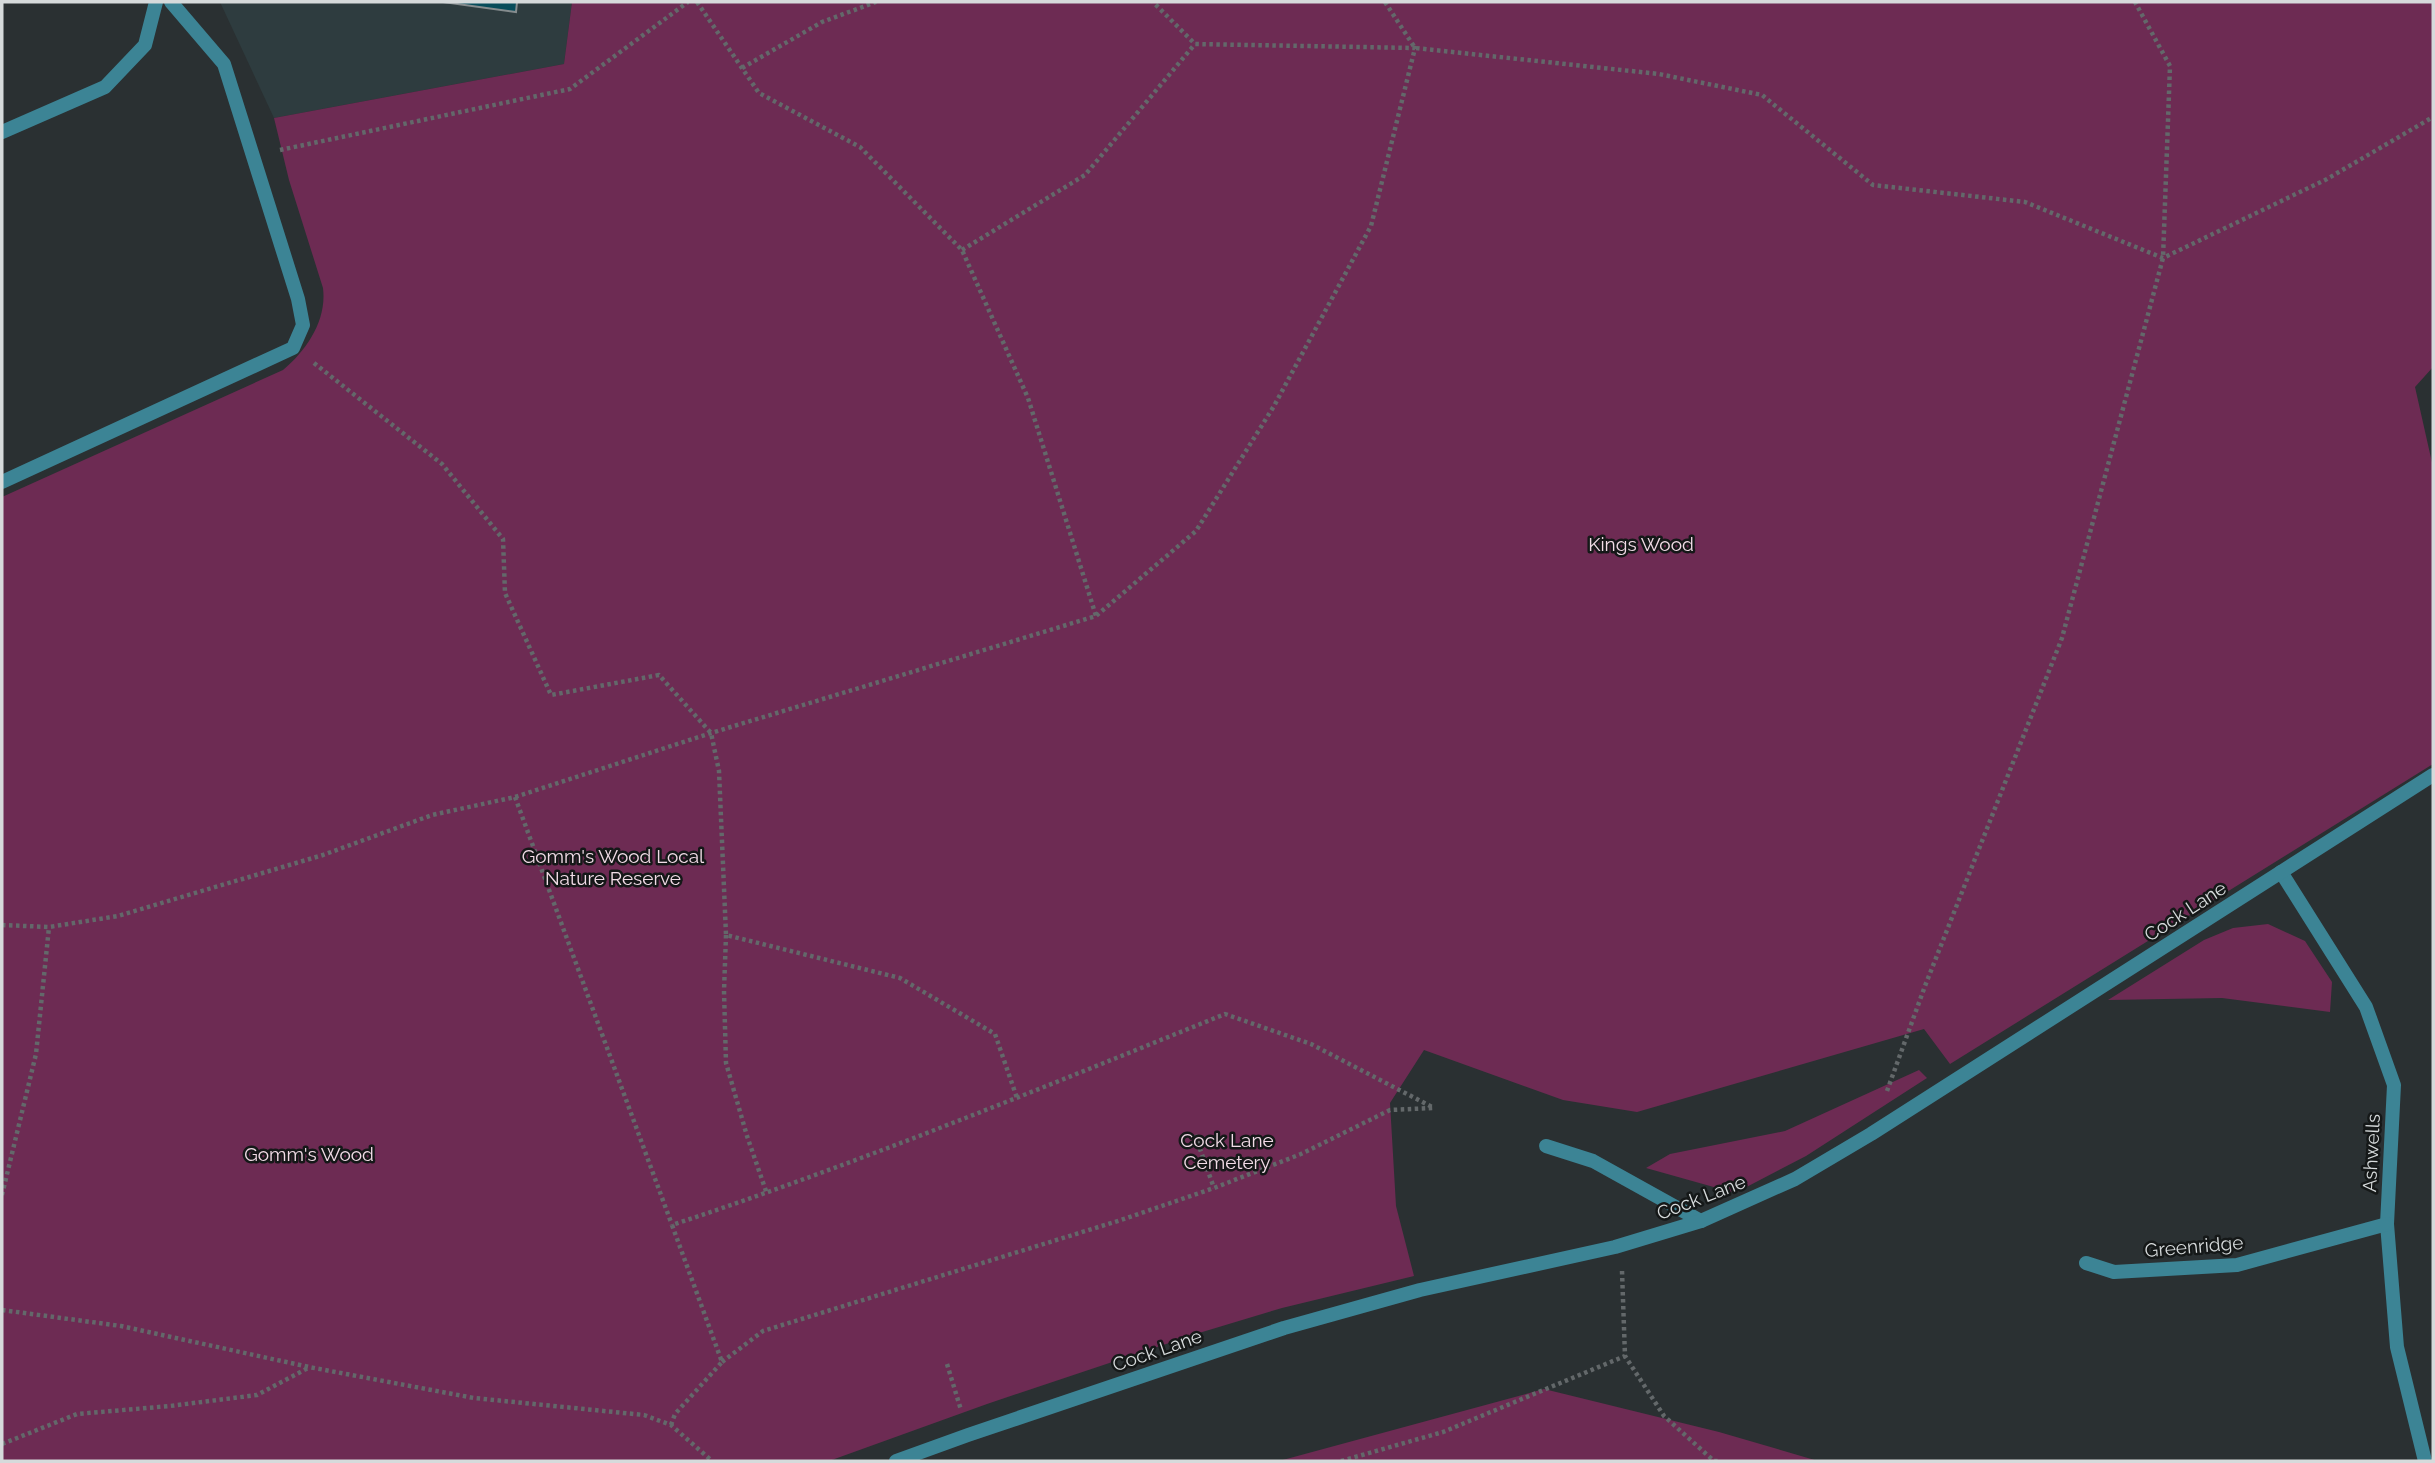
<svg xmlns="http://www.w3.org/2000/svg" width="2435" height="1463" viewBox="0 0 2435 1463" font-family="Raleway,sans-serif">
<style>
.built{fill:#2e3c3f}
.green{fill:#6d2b53}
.building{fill:#074c5a;stroke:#858c8e;stroke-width:2}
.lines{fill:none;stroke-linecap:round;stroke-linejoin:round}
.path{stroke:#63686a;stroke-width:4.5;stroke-dasharray:3.5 3.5;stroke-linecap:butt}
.lane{stroke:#3c8495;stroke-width:14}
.street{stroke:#3c8495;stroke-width:14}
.labels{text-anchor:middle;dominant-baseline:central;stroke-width:5;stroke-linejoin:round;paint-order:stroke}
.park-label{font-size:19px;fill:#f2dce7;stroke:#151818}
.street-label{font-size:19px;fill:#d6dadb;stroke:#151818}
</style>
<rect width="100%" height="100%" fill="#2a3032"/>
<polygon class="built" points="220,2 572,2 564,64 274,118"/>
<g class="green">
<path d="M572,2H2433V367L2415,387L2433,467V764L1950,1064L1924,1029L1637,1112L1563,1100L1424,1050L1390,1103L1396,1206L1414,1276L1282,1308L1199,1333L987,1404L829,1461H2V497L283,370C307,350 327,320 323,288L289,180L274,118L564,64Z"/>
<polygon points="2268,924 2305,941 2332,982 2330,1012 2222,998 2108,1000 2204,940 2233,928"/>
<polygon points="1919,1070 1927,1078 1806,1156 1735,1193 1646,1168 1670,1154 1785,1131"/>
<polygon points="1544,1389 1719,1432 1818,1461 1279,1461"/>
</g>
<polygon class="building" points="443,2 517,2 516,12"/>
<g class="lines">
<g class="path">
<polyline points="697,2 759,93 860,147 962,250 1028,398 1096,616"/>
<polyline points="1385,2 1415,48 1659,74 1762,95 1873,185 2025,202 2163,258 2327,179 2433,117"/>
<polyline points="742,68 822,22 876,2"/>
<polyline points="280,150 570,89 688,2"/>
<polyline points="962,250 1085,175 1195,44"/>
<polyline points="314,363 442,464 503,539 505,593 551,695 659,675 711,733 719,771 726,935 900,978 995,1034 1017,1098"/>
<polyline points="515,797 672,1225"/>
<polyline points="2,925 49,927 118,916 323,855 432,815 515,797 711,733 1096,616 1196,531 1274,406 1371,226 1415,48 1195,44 1153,2"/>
<polyline points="726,935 724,991 726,1063 747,1136 767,1194"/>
<polyline points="1887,1091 1925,986 2062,638 2163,258 2170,66 2135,2"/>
<polyline points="1195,1135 1214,1188"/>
<polyline points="2,1195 36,1054 49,927"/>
<polyline points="1622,1271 1625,1356 1664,1416 1714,1461 1720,1461"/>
<polyline points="2,1310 121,1326 309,1367 474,1398 644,1415 671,1425 712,1461"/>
<polyline points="722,1362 763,1331 1121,1220 1214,1188 1301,1154 1390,1110 1433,1108"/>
<polyline points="947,1364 961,1410"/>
<path d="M671,1425L675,1414L722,1362L672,1225C859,1163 1042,1088 1225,1014L1311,1044L1434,1108"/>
<polyline points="2,1444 77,1414 170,1406 257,1395 308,1368"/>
<polyline points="1341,1461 1443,1432 1625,1356"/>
</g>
<g class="lane">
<polyline points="2,482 293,348 303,325 298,299 224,64 171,2"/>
<polyline points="1546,1146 1593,1161 1701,1221"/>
</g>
<g class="street">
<polyline points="2,132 105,87 145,45 156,2"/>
<polyline points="2281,872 2366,1007 2394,1085 2387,1224 2397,1347 2425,1461"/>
<polyline points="2086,1263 2114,1272 2237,1265 2387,1224"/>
<polyline points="896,1461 968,1435 1284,1328 1420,1290 1615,1247 1701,1221 1795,1179 1871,1134 2433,775"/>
</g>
</g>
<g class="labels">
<g class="park-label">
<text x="1641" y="544">Kings Wood</text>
<text x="613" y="856">Gomm's Wood Local<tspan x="613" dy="22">Nature Reserve</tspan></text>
<text x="1227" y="1140">Cock Lane<tspan x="1227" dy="22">Cemetery</tspan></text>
<text x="309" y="1154">Gomm's Wood</text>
</g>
<g class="street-label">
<text transform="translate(2185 911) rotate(-33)">Cock Lane</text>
<text transform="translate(2371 1153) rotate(-87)">Ashwells</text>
<text transform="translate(1701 1197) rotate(-21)">Cock Lane</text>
<text transform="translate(2194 1246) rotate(-5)">Greenridge</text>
<text transform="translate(1157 1350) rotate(-19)">Cock Lane</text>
</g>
</g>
<rect width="2435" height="1463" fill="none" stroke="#d6dadb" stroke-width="7"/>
</svg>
